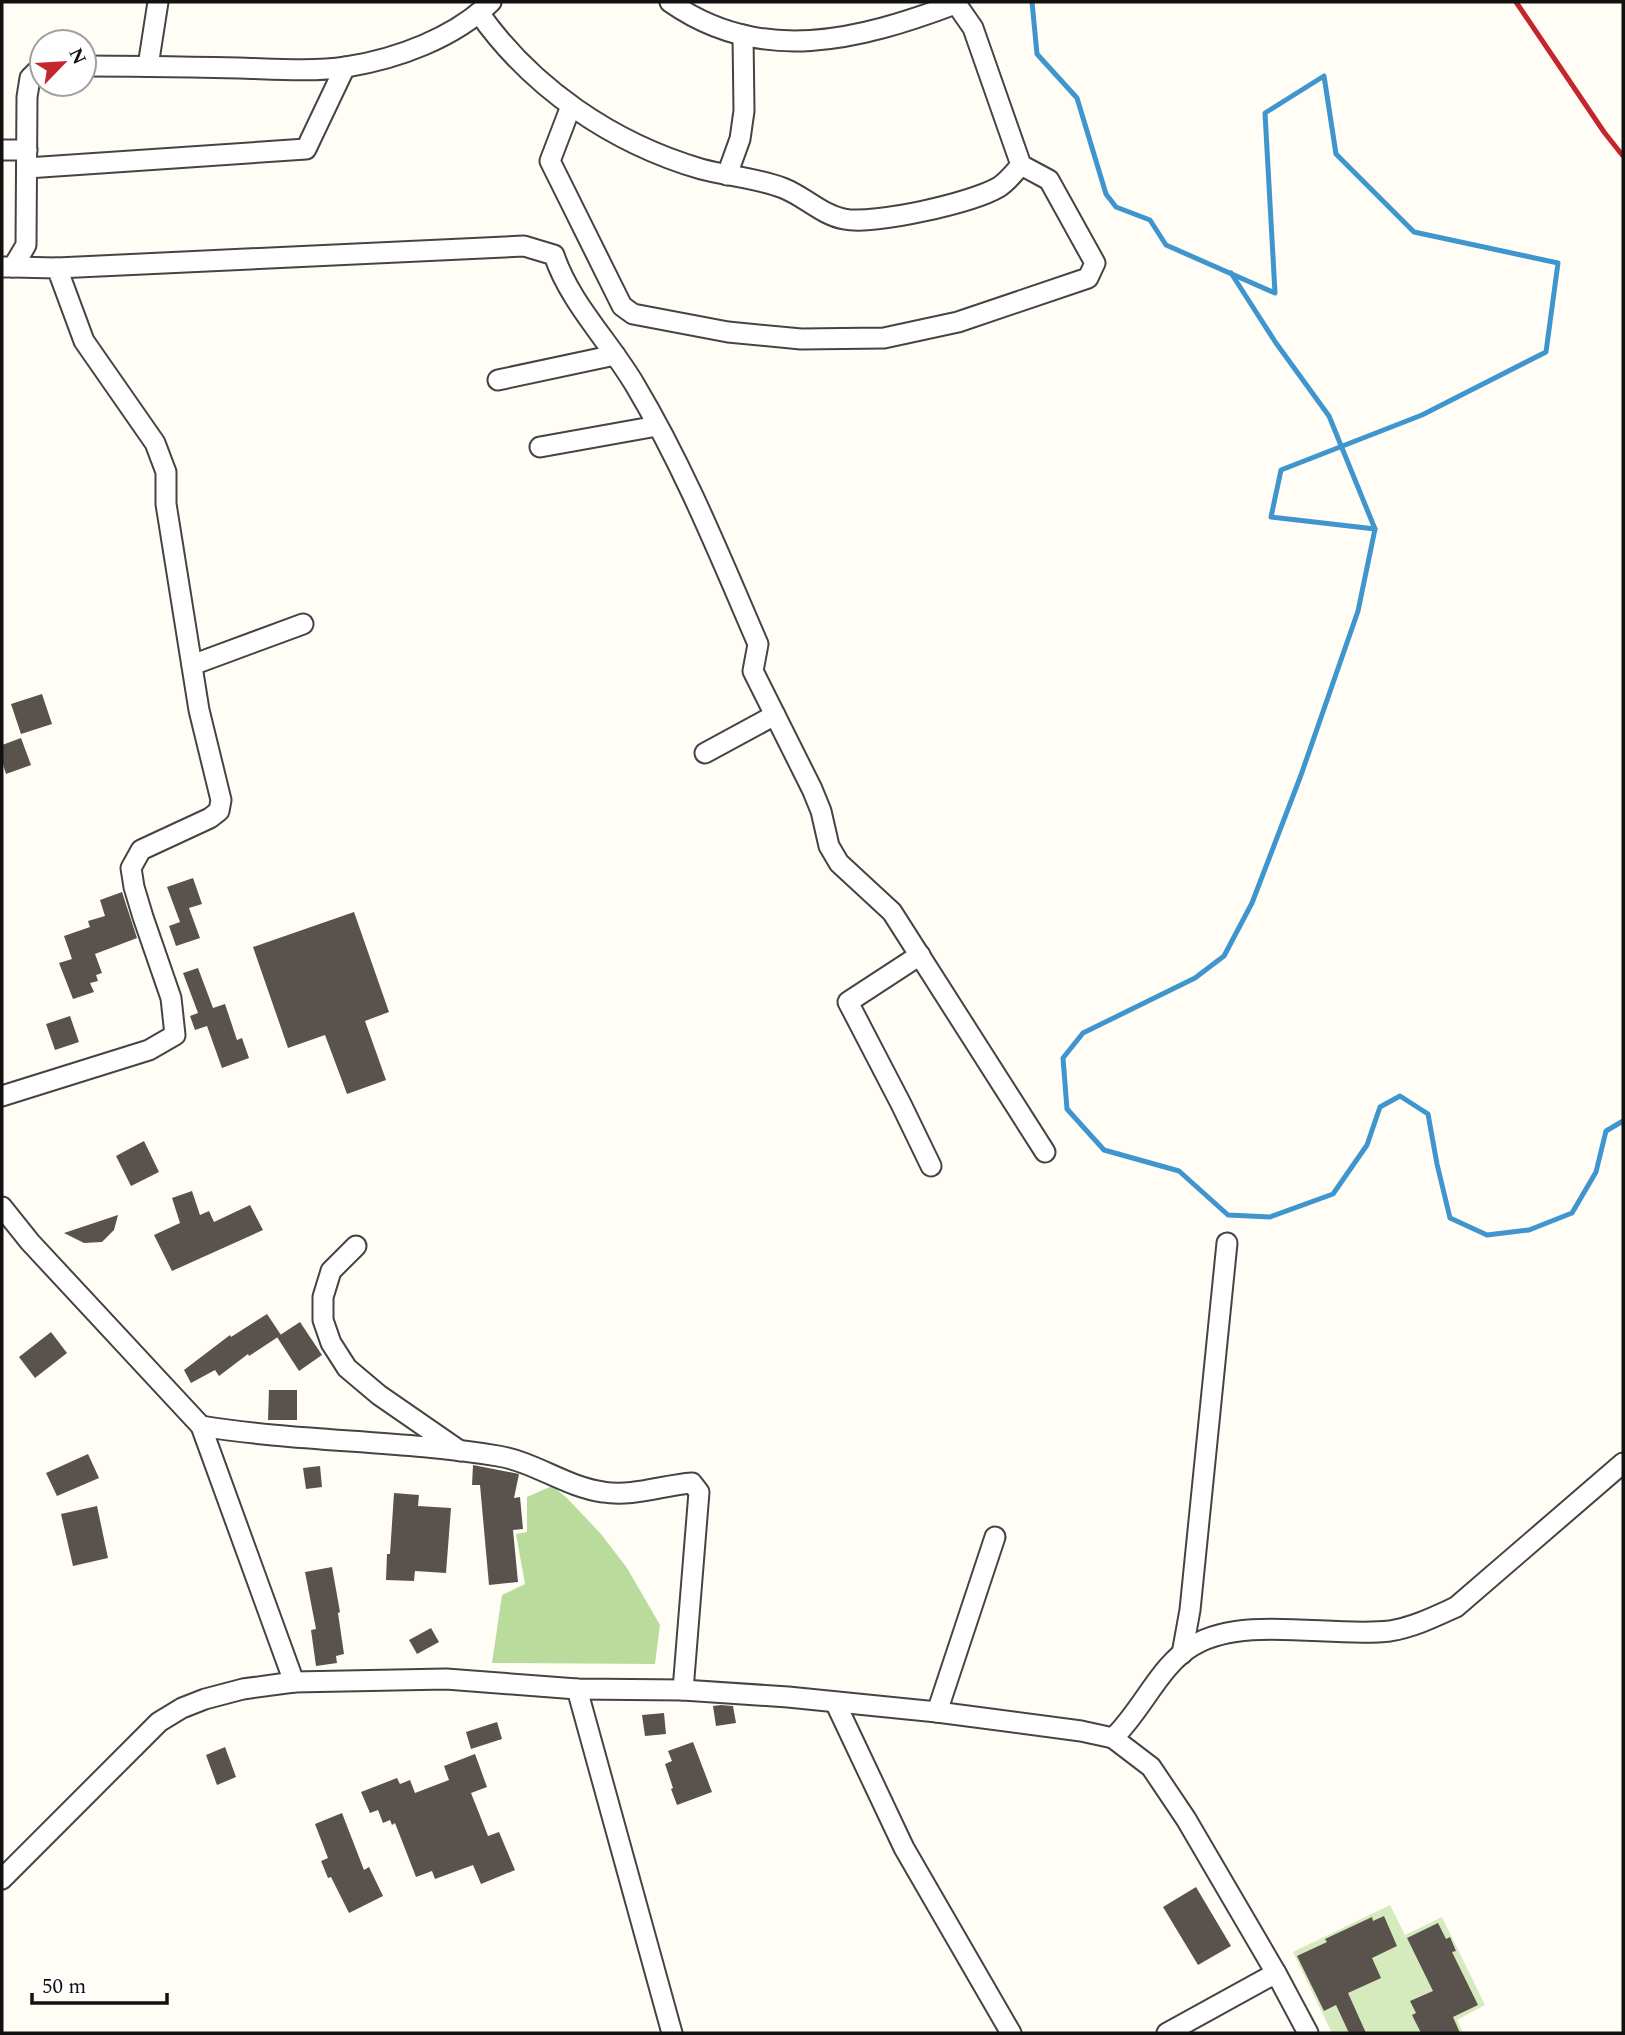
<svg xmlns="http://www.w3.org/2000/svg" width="1625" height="2035" viewBox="0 0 1625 2035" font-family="Spectral,serif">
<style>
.green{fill:#d5ebbd}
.forest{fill:#b9dc9c}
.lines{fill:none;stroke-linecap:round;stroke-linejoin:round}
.stream{stroke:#3f96cf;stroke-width:5}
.building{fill:#5a524d}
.street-casing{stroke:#444;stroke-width:23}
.street{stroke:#fff;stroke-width:19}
.rail{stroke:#c4262e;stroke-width:5}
</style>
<rect width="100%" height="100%" fill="#fffdf5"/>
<polygon class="green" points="1390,1905 1405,1935 1442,1917 1485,2005 1457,2020 1463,2033 1332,2033 1293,1952"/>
<polygon class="forest" points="552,1486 567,1498 601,1534 627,1568 660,1625 655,1664 492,1663 502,1595 525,1584 516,1534 527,1532 527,1497"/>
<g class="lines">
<g class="stream">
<polyline points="1032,2 1037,54 1077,98 1106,194 1116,207 1150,220 1166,245 1275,293 1265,113 1324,76 1336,154 1414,232 1558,263 1546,352 1422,415 1281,470 1271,517 1375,529"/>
<polyline points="1231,273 1276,343 1329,416 1375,529 1358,611 1301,775 1252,903 1224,956 1195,978 1083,1033 1063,1058 1067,1109 1104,1150 1179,1171 1228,1215 1270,1217 1333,1194 1367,1145 1380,1107 1400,1096 1428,1114 1437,1164 1450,1218 1487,1235 1529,1230 1572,1213 1596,1172 1606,1131 1623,1121"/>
</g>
</g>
<g class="building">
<polygon points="42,694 52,724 21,734 11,704"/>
<polygon points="21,738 31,765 6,774 2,761 2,745"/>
<polygon points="193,878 202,904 189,908 200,938 176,946 169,926 180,922 167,887"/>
<polygon points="122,892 137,938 95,954 102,973 96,975 98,981 90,983 94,992 73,999 59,963 72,959 64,936 90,927 88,921 105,916 100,900"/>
<polygon points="354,912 389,1012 365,1021 386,1080 347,1094 325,1035 288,1048 253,947"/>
<polygon points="198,968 213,1008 225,1004 237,1040 242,1038 249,1058 222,1068 207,1026 195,1030 190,1016 198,1013 183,973"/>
<polygon points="70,1016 79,1042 55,1050 46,1024"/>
<polygon points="144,1141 159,1172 131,1186 116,1156"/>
<polygon points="192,1191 200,1215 209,1211 214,1222 250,1205 263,1230 172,1271 154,1235 180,1223 172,1198"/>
<polygon points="118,1215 114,1230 102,1242 84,1243 64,1233"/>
<polygon points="267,1314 281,1335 249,1356 248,1354 219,1376 215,1370 191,1383 184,1370 230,1335 231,1337"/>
<polygon points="300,1322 322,1355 299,1371 277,1337"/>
<polygon points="51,1332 67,1353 35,1378 19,1357"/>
<polygon points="269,1390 297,1390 297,1420 268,1420"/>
<polygon points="88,1454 99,1478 57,1496 46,1473"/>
<polygon points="473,1465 519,1474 514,1498 520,1497 523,1529 513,1530 518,1582 489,1585 480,1485 472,1485"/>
<polygon points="320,1466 322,1487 306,1489 303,1468"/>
<polygon points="394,1493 419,1495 418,1506 451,1508 446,1573 415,1571 414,1581 386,1580 387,1554 390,1554"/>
<polygon points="97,1506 108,1558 73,1566 61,1514"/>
<polygon points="332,1567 340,1612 338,1613 344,1654 336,1656 337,1663 316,1666 311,1630 316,1629 305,1572"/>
<polygon points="431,1628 439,1642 417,1654 409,1640"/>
<polygon points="721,1705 733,1706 736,1723 716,1726 713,1706"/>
<polygon points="664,1713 666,1734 645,1736 642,1715"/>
<polygon points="497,1722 502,1739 471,1749 466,1732"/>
<polygon points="693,1742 712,1792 677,1805 671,1789 673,1788 665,1764 672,1761 668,1751"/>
<polygon points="225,1747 236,1777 217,1785 206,1755"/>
<polygon points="475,1754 487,1787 471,1793 488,1836 499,1832 515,1870 481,1884 473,1865 435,1879 432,1871 416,1877 395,1823 392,1825 390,1820 383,1823 378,1810 370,1813 361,1792 397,1778 400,1784 410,1780 415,1793 449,1780 444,1766"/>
<polygon points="342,1813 364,1870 369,1867 383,1896 349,1913 331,1877 328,1878 321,1861 328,1858 315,1824"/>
<polygon points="1196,1887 1231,1946 1198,1965 1163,1907"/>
<polygon points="1384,1916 1397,1946 1372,1958 1381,1978 1348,1993 1366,2033 1349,2033 1336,2005 1324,2011 1297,1956 1327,1942 1325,1939 1372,1917 1373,1921"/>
<polygon points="1438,1923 1446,1939 1450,1937 1456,1951 1452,1952 1478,2005 1453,2017 1460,2033 1421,2033 1412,2015 1416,2013 1410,2001 1433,1991 1407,1938"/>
</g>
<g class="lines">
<g class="street-casing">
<g id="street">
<path d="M670,2C761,66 859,40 955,4"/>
<path d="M479,13C532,88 612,143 701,169C727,176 757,178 783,188C804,196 822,215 844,219C874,225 972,203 999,187C1008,181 1014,173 1021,165"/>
<path d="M84,66C136,66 188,67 239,68C274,69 312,72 346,67C397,59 454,38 491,2"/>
<polyline points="148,66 158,2"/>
<polyline points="571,106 550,161 622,306 633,314 728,332 801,339 884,338 958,322 1088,278 1095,263 1049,180 1021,165 973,28 955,2"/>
<polyline points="2,150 27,150"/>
<polyline points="27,168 306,149 345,67"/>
<polyline points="727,175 740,139 744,111 743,35"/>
<polyline points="3,267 13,267 26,245 27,97 30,78 42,66"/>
<path d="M57,268L524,246L554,255C570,303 609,341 635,385C684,467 720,556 758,644L753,671L812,789L821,811L829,846L839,863L892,912L1045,1152"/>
<polyline points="498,380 615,355"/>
<polyline points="540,447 657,426"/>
<polyline points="192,665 303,624"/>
<polyline points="705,753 775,715"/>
<polyline points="920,955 848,1002 901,1104 931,1166"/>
<polyline points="2,1096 149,1050 175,1035 171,998 143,917 134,887 131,868 141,850 210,818 219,811 221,800 199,710 166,504 166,472 155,443 84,341 57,268 13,267"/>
<polyline points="2,1207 30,1242 201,1426 294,1682"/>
<polyline points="356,1246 331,1271 323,1297 323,1320 331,1343 347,1368 379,1395 460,1451"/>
<path d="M201,1426C299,1442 400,1440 498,1456C535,1462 566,1487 603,1492C633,1497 663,1485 692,1483L699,1492L683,1690"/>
<polyline points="1182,1654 1190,1610 1227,1243"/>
<polyline points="577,1689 672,2033"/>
<polyline points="835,1702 904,1848 1011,2033"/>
<polyline points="937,1712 995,1537"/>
<polyline points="1113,1738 1151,1767 1186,1819 1276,1973 1308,2033"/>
<path d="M2,1879L159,1722L182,1708L205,1699L243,1689L294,1682L446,1679L577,1689L683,1690L788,1697L937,1712L1081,1731L1113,1738C1142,1711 1160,1664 1194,1645C1245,1615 1332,1638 1390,1631C1414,1627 1434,1617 1456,1607L1623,1463"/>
<polyline points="1167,2033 1276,1973"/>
</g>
</g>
<use href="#street" class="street"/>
<polyline class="rail" points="1516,2 1604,132 1623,156"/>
</g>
<rect width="1625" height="2035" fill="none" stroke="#111111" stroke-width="7"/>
<g transform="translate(63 63) rotate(65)"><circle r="33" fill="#ffffff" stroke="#a0a0a0" stroke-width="2"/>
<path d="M0-5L12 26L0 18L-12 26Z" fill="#c4262e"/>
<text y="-10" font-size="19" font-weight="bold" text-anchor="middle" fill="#111111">N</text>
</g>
<path d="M32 1993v10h135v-10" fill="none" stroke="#111111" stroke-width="3.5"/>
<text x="42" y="1993" font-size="21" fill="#111111" stroke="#ffffff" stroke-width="5" paint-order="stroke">50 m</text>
</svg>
